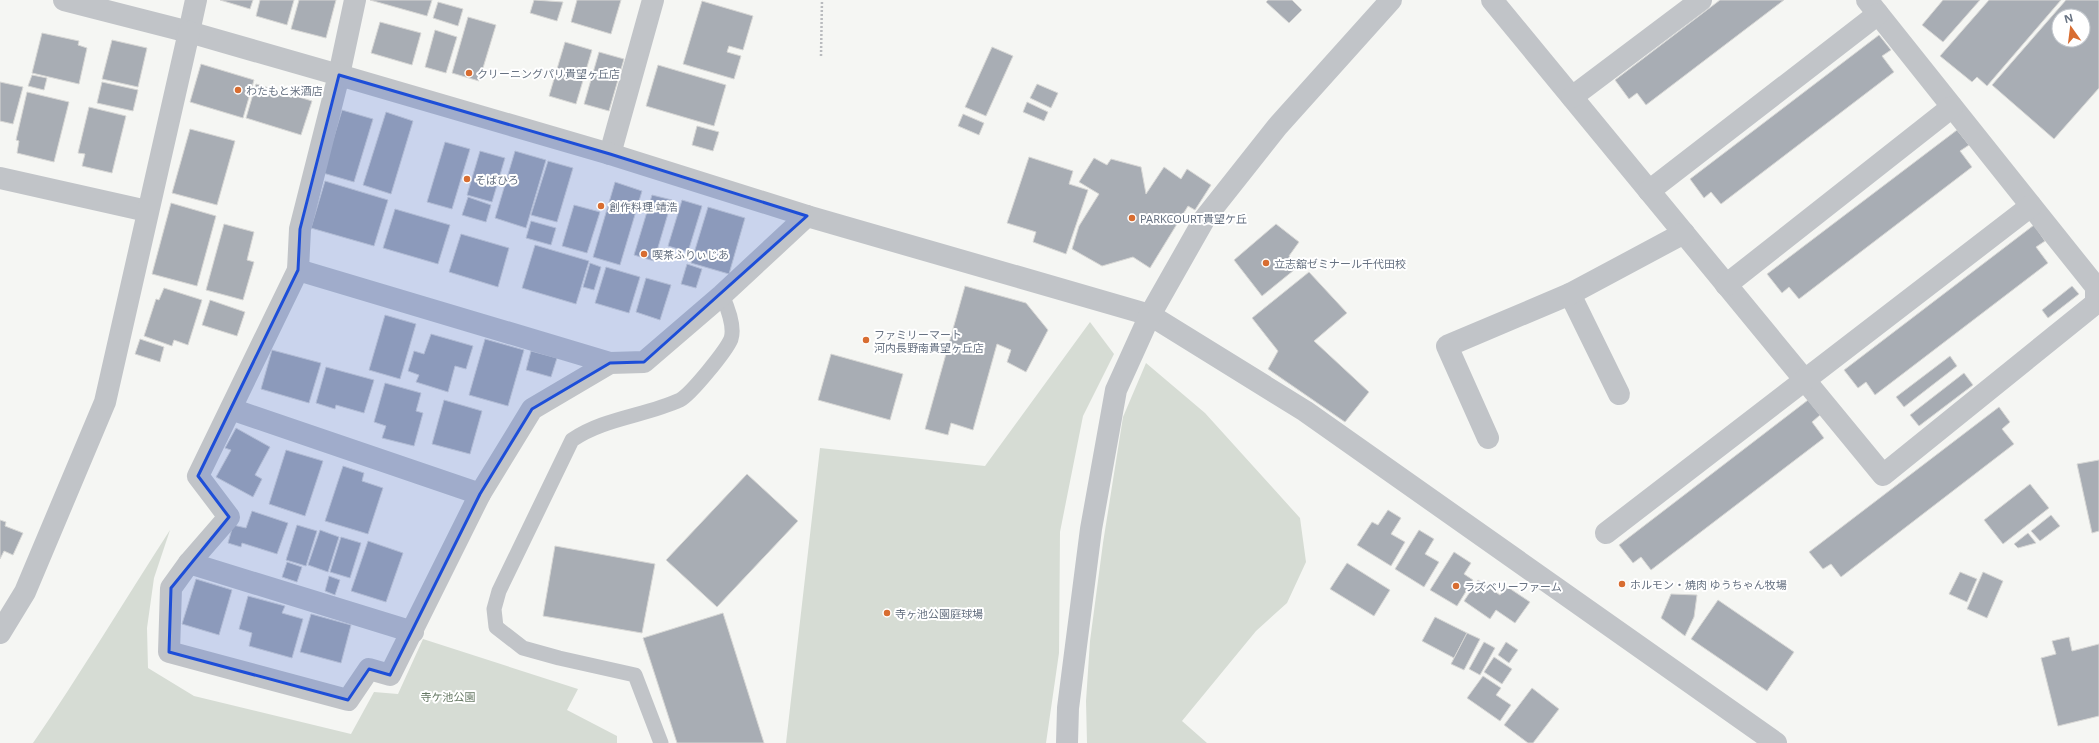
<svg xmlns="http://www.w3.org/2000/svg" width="2099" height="743" viewBox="0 0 2099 743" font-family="'Noto Sans','Noto Sans JP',sans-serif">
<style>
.green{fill:#d6dcd4}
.building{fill:#a8adb4;stroke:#d7d7d5;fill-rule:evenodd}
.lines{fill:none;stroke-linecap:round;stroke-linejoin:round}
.path{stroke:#b9bbbe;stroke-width:2.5;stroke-dasharray:2 2;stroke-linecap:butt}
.service{stroke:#c1c4c8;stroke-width:15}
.minor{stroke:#c1c4c8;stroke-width:22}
.tertiary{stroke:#c1c4c8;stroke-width:22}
.marked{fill:#1d4ed8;fill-opacity:0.2;stroke:#1d4ed8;stroke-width:3;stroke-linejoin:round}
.poi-dot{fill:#d86d31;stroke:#fff;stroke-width:1.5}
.labels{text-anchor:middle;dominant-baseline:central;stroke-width:4;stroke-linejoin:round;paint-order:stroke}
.poi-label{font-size:11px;fill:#677282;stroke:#fff;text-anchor:start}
.park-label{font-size:11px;fill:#677965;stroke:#fff}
</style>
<rect width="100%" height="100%" fill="#f5f6f3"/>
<g class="green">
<polygon points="1090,322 1114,354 1083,416 1060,532 1059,653 1046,743 786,743 820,448 985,466"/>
<polygon points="1146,363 1205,413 1300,518 1306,562 1287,603 1256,631 1182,721 1207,743 1087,743 1086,701 1090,641 1103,543 1123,417"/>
<path d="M170,530L154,578L147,628L148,668L194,696L351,734L374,692L398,694L423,639L578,689L567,710L617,736V743H33C81,673 124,601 170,530Z"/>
</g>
<g class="building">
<polygon points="220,0 253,0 250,9"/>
<polygon points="260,0 294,0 287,25 256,16"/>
<polygon points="299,0 336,0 326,38 291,29"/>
<polygon points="370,0 432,0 427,16"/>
<polygon points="534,0 563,2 557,21 530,13"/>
<polygon points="577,0 621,0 611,34 571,22"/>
<polygon points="1268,0 1292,0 1302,10 1289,23 1266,2"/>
<polygon points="1720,0 1784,0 1646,105 1637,93 1629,99 1615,80"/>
<polygon points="1943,0 1980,0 1943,42 1922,25"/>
<polygon points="1989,0 2061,0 1987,86 1977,77 1972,82 1940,56"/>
<path d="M2066,0H2099V88L2054,139L1992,85ZM2059,16H2083V40H2059Z"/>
<polygon points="702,1 753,16 743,50 729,46 727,52 741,56 734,79 683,64"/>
<polygon points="438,2 463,9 458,26 433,18"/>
<polygon points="468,17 496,25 479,81 452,73"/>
<polygon points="380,22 421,33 412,65 371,53"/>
<polygon points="435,30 457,37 446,73 425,67"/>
<polygon points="42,33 79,41 78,45 87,48 79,84 32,73"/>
<polygon points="1879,35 1891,50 1882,56 1894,72 1721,204 1711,192 1704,198 1690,179"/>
<polygon points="112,40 147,48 138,87 102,79"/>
<polygon points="565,42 592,50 576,104 549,96"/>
<polygon points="992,47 1013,56 986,116 965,107"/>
<polygon points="599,52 624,59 609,111 584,104"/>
<polygon points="201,64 254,80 243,118 190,102"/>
<polygon points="658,65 726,85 714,126 646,106"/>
<polygon points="32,75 47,78 44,90 28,86"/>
<polygon points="0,82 23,87 13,124 0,121"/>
<polygon points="102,82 138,90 133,111 97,103"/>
<polygon points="256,84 312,101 301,135 246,118"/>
<polygon points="1037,84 1058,93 1051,108 1030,98"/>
<polygon points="27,92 69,102 54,162 17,153 19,141 16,140"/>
<polygon points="1027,102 1048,112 1044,121 1023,112"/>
<polygon points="89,107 126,116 112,173 82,166 85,154 78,153"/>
<polygon points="342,110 373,119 354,182 323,173"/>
<polygon points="386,112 413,121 391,194 363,185"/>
<polygon points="963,114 984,123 979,135 958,126"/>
<polygon points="697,126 719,132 713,151 692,145"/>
<polygon points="190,129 235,141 217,205 172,193"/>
<polygon points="1957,130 1969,145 1960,151 1972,167 1799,299 1789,287 1782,293 1767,274"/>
<polygon points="445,142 470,149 452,209 427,202"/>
<polygon points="480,151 505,158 492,202 467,195"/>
<polygon points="515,151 546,160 526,228 495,218"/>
<polygon points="1029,157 1073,171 1069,184 1088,190 1066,254 1033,242 1036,232 1007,223"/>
<polygon points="1094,158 1107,165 1111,159 1141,167 1146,194 1164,167 1181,179 1187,169 1211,185 1195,210 1188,206 1150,268 1133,257 1102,266 1072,249 1079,226 1099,194 1079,182"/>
<polygon points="548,161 573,168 557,222 531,215"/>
<polygon points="325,181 388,200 374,246 311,228"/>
<polygon points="615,182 642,191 620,265 593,257"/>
<polygon points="652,195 672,200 654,261 634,255"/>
<polygon points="468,197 491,205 486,222 462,215"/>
<polygon points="682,200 702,206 688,252 668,246"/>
<polygon points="171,203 216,216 197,286 152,274"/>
<polygon points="574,205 600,212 587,253 562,246"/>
<polygon points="708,207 745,218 729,274 691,263"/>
<polygon points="395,209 450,225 438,264 383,248"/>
<polygon points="531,221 556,228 551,245 526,238"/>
<polygon points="224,224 254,232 247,260 254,262 243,300 206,290"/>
<polygon points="1276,224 1299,242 1289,256 1299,266 1262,296 1234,260"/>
<polygon points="2034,225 2045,241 2036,247 2048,263 1875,395 1866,382 1858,388 1844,370"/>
<polygon points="461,234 509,248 498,287 449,272"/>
<polygon points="535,245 589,261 576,304 522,288"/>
<polygon points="590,263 601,267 594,290 583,287"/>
<polygon points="687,264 702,269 696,288 681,284"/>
<polygon points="606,267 640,277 629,313 595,303"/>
<polygon points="1309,272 1347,313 1314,341 1369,392 1345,422 1268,369 1278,351 1252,318"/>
<polygon points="646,278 671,285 660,320 636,312"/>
<polygon points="965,286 1026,303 1048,330 1026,372 1007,362 1011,350 997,344 973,430 951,423 948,435 925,429"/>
<polygon points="2072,286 2079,294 2048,318 2042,310"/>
<polygon points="164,288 202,300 188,345 174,340 172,346 144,336 156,299 159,300"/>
<polygon points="210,300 245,312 237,336 202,325"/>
<polygon points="385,315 416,324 400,379 369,370"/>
<polygon points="431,334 473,346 466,369 455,366 448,392 416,382 419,375 408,371 414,351 424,354"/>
<polygon points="140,339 164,347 160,362 135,354"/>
<polygon points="485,339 524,350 508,406 469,395"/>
<polygon points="272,350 321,363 309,403 261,389"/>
<polygon points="531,351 557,358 551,377 526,370"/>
<polygon points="831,354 903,374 890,420 818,400"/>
<polygon points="1950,356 1957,366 1904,407 1896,397"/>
<polygon points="326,367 374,380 364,413 336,405 335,409 316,403"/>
<polygon points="1964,373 1973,385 1919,426 1910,415"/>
<polygon points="385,383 421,393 416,411 423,413 414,446 382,438 386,426 374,422"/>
<polygon points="444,400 482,411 470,454 432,444"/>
<polygon points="1808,400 1820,415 1812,422 1824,438 1651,570 1641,557 1633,563 1619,545"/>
<polygon points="1999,407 2010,422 2002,429 2014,444 1841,577 1831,564 1823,569 1809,552"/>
<polygon points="236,428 270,447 255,475 262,479 253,497 216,477 231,450 225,448"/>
<polygon points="286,450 323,461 305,516 269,504"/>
<polygon points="2099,460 2099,531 2092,533 2077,464"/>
<polygon points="343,466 364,473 362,481 383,488 368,534 325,521"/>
<polygon points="747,474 798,521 717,607 666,560"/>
<polygon points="2030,484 2049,508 2003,544 1984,520"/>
<polygon points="1388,510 1401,518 1391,534 1405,542 1391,566 1357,545 1372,522 1378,525"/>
<polygon points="252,511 288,523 277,554 242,543 241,547 228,543 233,525 246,528"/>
<polygon points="2051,515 2060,526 2040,541 2031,531"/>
<polygon points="0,520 6,522 5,526 23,533 13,555 4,551 0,559"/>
<polygon points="297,525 317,531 306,566 286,560"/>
<polygon points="320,530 339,537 328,572 308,565"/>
<polygon points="1419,530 1434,539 1425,554 1439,562 1424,587 1395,569"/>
<polygon points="2028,533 2036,543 2018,548 2014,544"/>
<polygon points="341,537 361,543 350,578 330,572"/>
<polygon points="368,541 403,553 386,602 351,591"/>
<polygon points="555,546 655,564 642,633 543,616"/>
<polygon points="1454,552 1471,563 1464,574 1473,580 1457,606 1430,590"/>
<polygon points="287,562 302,567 297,582 282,577"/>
<polygon points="1347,563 1390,590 1374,616 1330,589"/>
<polygon points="1960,572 1977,579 1967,602 1949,594"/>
<polygon points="1983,572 2003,581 1987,618 1967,609"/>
<polygon points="329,576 340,580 335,595 325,591"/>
<polygon points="196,579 232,590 219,635 182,624"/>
<polygon points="1478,580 1500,595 1506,586 1530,602 1515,623 1496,610 1490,619 1464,601"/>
<polygon points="1671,594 1697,595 1694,617 1685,636 1661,618"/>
<polygon points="248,596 285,606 282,613 303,619 292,658 249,646 252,633 239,629"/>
<polygon points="1718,600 1794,652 1767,691 1691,639"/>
<polygon points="723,613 764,743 677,743 643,638"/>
<polygon points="311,614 351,625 341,663 300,652"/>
<polygon points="1435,617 1467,633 1454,658 1422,641"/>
<polygon points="1467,633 1480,639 1464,670 1451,664"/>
<polygon points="2069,637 2072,651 2099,644 2099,716 2058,726 2041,658 2056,654 2052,641"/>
<polygon points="1484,642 1495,648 1480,675 1469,669"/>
<polygon points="1506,642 1518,650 1509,663 1498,655"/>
<polygon points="1494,657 1512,669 1502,684 1484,672"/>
<polygon points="1483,676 1501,688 1496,695 1511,705 1500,721 1467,698"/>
<polygon points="1532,688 1559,709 1533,743 1528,743 1504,725"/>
</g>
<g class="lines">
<polyline class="path" points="821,56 822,0"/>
<path class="service" d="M661,743L635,675L559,658L523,648L496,627L494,609L499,591L572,440C604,418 645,416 680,400C691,394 726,351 731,339C735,327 727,306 722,295"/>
<g class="minor">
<polyline points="355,0 339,75 300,229 298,270 198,476 229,517 189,563 171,588 169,652 348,700 369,669 390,675 480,494 532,409 610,363 644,362 722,295 807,216"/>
<polyline points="1492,0 1883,475 2096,303 2096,287 1867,0"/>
<polyline points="189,32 196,0"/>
<polyline points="1572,97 1701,0"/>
<polyline points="610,154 653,0"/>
<polyline points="0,178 147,211"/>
<polyline points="1649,191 1878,14"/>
<polyline points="298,270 610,363"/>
<polyline points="1726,285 1952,107"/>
<polyline points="1570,294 1619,394"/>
<polyline points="231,409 480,494"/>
<polyline points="1488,438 1447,346 1570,294 1684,233"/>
<polyline points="1606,533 2031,206"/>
<polyline points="189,563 413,632"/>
</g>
<g class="tertiary">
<polyline points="64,0 189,32 339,75 610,154 807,216 1150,315 1305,411 1776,743"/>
<polyline points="0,633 25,592 105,402 189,32"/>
<polyline points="1067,743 1068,708 1091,529 1116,390 1150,315 1205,218 1277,127 1391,0"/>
</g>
</g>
<path class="marked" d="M339,75L610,154L807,216L644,362L610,363L532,409L480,494L390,675L369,669L348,700L169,652L171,588L229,517L198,476L298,270L300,229Z"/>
<g class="poi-dot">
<circle cx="469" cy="73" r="4"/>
<circle cx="238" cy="90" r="4"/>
<circle cx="467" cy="179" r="4"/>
<circle cx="601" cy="206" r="4"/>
<circle cx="1132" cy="218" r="4"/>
<circle cx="644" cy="254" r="4"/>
<circle cx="1266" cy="263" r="4"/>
<circle cx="866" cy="340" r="4"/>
<circle cx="1622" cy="584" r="4"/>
<circle cx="1456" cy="586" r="4"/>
<circle cx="887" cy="613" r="4"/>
</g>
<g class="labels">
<g class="poi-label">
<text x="477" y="73">クリーニングパリ貴望ヶ丘店</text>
<text x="246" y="90">わたもと米酒店</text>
<text x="475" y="179">そばひろ</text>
<text x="609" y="206">創作料理 靖浩</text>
<text x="1140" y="218">PARKCOURT貴望ケ丘</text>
<text x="652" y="254">喫茶ふりぃじあ</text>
<text x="1274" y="263">立志舘ゼミナール千代田校</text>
<text x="874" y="334">ファミリーマート<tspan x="874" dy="13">河内長野南貴望ヶ丘店</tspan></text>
<text x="1630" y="584">ホルモン・焼肉 ゆうちゃん牧場</text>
<text x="1464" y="586">ラズベリーファーム</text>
<text x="895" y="613">寺ヶ池公園庭球場</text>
</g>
<g class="park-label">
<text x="448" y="696">寺ケ池公園</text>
</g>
</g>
<g transform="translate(2071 28) rotate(346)"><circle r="19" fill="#ffffff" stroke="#c2c7cd"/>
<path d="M0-3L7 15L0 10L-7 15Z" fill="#d86d31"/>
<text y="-6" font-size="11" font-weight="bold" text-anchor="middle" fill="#677282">N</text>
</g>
</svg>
